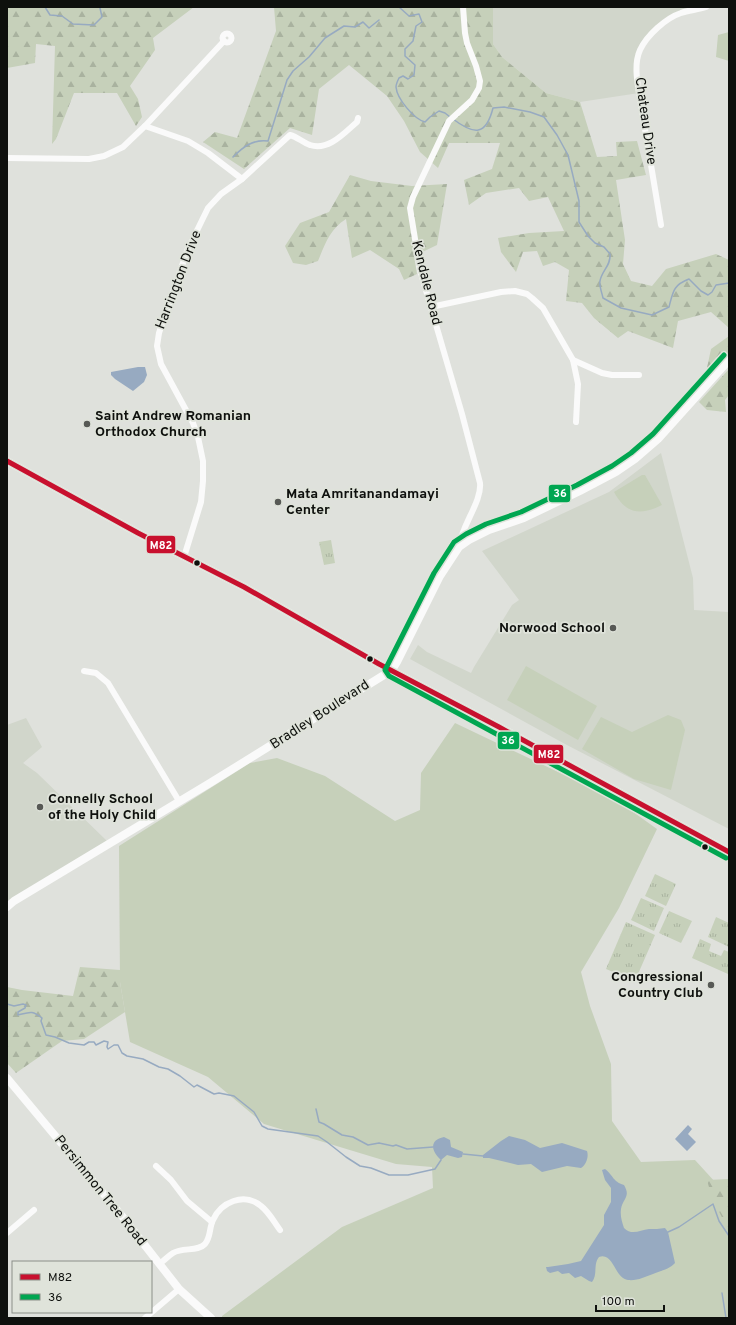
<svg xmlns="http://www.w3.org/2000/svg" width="736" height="1325" viewBox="0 0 736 1325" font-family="Overpass,sans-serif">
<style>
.built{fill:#d1d6cb}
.grass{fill:#c6d0ba}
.forest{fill:url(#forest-firs)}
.park{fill:url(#park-tufts)}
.water{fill:#97aac1}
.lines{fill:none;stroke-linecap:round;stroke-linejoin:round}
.stream{stroke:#97aac1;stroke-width:1.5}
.minor{stroke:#fafafa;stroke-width:6}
.major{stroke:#fafafa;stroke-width:8}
.bus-1-casing{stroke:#dfe3da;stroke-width:8}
.bus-2-casing{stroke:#dfe3da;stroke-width:8}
.bus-1{stroke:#c8102e;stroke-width:5}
.bus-2{stroke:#00a651;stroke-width:5}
.poi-dot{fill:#575955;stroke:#dfe3da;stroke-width:1.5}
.bus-dot{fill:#0e100d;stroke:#dfe3da;stroke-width:1.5}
.labels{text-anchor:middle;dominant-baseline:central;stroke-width:3.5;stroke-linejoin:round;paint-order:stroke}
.street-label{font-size:14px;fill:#0e100d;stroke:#dfe3da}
.poi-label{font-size:14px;font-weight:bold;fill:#0e100d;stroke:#dfe3da;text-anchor:start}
.line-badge{stroke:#dfe3da;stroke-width:1.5}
.badge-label{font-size:11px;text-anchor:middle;font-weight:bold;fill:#fff}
</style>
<defs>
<pattern id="forest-firs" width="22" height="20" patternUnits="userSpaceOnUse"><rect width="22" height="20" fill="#c6d0ba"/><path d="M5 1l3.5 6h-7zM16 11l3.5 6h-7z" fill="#a9b29f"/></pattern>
<pattern id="park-tufts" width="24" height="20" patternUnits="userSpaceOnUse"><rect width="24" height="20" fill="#c6d0ba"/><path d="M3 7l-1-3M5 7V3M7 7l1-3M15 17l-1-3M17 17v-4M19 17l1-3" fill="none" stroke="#a9b29f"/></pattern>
</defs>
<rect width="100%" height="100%" fill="#dfe1dc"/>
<g class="built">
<polygon points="493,7 695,7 680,13 653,31 637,61 639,93 580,102 546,93 502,57 493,44"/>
<polygon points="661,453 693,578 694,610 729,612 729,829 565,744 410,659 418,645 427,652 471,673 474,667 512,605 519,600 482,551 609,492"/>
<polygon points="26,718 42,747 23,763 37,773 108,842 9,902 7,900 7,725"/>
</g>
<g class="grass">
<polygon points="729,32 729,61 716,57 718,35"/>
<path d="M642,475H645L662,505C640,516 626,514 614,492Z"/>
<polygon points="526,666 597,706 578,740 507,700"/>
<polygon points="668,715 681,720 685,730 671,790 634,779 582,749 601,717 632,732"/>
<polygon points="455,723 615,799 657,829 619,908 581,972 590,1006 611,1064 612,1121 641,1162 695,1160 716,1183 729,1210 729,1318 222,1318 222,1316 342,1227 433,1188 432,1167 396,1164 264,1124 208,1077 130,1042 120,982 119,846 250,763 277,758 325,776 395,821 420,810 421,773"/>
</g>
<g class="forest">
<polygon points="7,7 194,7 153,38 155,50 130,86 138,99 142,117 136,126 117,93 74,93 56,139 52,144 55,46 36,44 35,63 7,68"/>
<polygon points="274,7 493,7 493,44 502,57 546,93 580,102 597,157 617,156 616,142 637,141 646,175 616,180 625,240 623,264 631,281 652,286 666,269 716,254 729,260 729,328 711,312 678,321 673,348 628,331 618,338 594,318 582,303 566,301 569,270 555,262 543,266 537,251 523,252 516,272 501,252 498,238 529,233 564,231 548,197 529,201 519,188 486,193 469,205 464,180 492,169 500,143 449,143 438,168 420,152 404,121 387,96 349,65 319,89 312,135 290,128 244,169 203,142 215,132 237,138 276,31"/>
<path d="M350,175L371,181L412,186L447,184L437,245L414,256L417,274L404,280L399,269L370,250L352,258L346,219C330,229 325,244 318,261L306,265L293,263L285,246L300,223L329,212Z"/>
<polygon points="729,336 729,353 705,377 711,349"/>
<polygon points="729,369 729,395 725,400 726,412 707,410 699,402"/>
<polygon points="80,967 120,970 120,982 125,1012 84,1039 62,1041 16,1073 7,1063 7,987 22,990 73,996"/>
<polygon points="729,1179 729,1231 712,1198 707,1180"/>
</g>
<g class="park">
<polygon points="331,540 335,563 324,565 319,542"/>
<polygon points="655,874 676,884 666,906 645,896"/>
<polygon points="641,898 664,908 654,931 631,920"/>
<polygon points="669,911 692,921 681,943 659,933"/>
<polygon points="716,917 729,923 729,947 708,937"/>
<polygon points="626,922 655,935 635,981 606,969"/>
<polygon points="700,939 711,944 709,951 721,956 724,950 729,952 728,974 692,958"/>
</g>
<g class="water">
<polygon points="138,367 145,367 147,375 144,382 133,391 115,379 111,375 111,372"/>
<polygon points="688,1125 692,1129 688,1134 696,1142 687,1151 675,1139"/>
<path d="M509,1136L525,1140L540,1148L562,1143L587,1151C589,1157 586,1165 581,1168L567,1166L542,1172L531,1164L518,1165L489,1158H483V1155L501,1141Z"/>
<path d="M444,1137L450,1140L451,1147L463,1152L462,1157L458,1158L447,1155L441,1160C431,1151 429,1140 444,1137Z"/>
<path d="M605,1169C614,1176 612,1181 624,1185C631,1197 623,1198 621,1209C620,1216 622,1222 624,1228C632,1236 640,1230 649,1229C654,1229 660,1229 665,1228L668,1232L675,1263C670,1269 660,1271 653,1274C645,1277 637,1281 628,1280C614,1278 614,1252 599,1257C593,1264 598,1274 592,1282L589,1281L581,1276L575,1278L569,1273L562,1274L558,1271L550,1273L547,1271L546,1267H548L568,1264L581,1261L604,1225V1215L611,1202V1188L605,1180L602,1170Z"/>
</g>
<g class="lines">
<g class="stream">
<polyline points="45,7 50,15 62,16 73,24 94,25 102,17 100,8 101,7"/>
<path d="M399,7L409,16L419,14L422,22L416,26L413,41L405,49V56L415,65L414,75L408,79L403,76L399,78C398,80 396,84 396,87C397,99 414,119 425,122L430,117L439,111L445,113L450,117"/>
<path d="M453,119C474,135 486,136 493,108L504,107L530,112L544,117L557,135L568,155L579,201V222L588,236L595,243L604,247L610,254C611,266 602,270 600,281C599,286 602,293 603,298L621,308L652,315L669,307C673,292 673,285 689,279L701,291L708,295L712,292L716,285L729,283"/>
<path d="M233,157C243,147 253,139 268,141L287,80L293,71L309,57L325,38L344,26L355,27L363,22L369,28L379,20"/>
<path d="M7,1004L14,1006L23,1004L26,1005L25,1008L18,1012V1015C30,1012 32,1010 42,1018L41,1021L46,1035L55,1037L69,1043L84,1045L89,1042H94L96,1045L104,1041L108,1042L107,1047L108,1049L114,1045H118L122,1053L127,1056L143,1059L159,1067L168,1069L180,1076L194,1087L197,1085L214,1094L219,1093L234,1096L254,1112L262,1126L268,1129L318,1136L327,1142L346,1157L360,1166L371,1168L389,1175H408L435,1169L441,1160"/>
<polyline points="316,1109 319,1122 324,1124 342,1135 353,1137 368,1145 379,1143 393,1146 396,1145 407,1149 433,1147"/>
<polyline points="463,1154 483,1156"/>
<polyline points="668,1232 679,1227 713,1204 719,1221 729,1236"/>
<polyline points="722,1293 726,1318"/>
</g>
<g class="minor">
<circle cx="227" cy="38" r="4.5"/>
<polyline points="145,126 224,41"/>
<polyline points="7,158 89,159 104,156 123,147 145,126 188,141 208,153 242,179"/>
<path d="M661,225L639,93C637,80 634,63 640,50C647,35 666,18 681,13C689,10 698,10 706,7"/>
<polyline points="431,307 501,292 515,291 527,294 532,298 543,308 573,360 602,373 612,375 639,375"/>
<polyline points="573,360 578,384 576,422"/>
<path d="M459,547C461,526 482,502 480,483L462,414L420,270L410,208L413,197L449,121L472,100L479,88L480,81L476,66L467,43L465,33L463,7"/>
<path d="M184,557L201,502L203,481V461L198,437L193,423L161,364L157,346L159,333L187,251L208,208L221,194L242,179L290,135C298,137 303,143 310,145C329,151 344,133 357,122L358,118"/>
<polyline points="84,671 96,673 108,683 179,801"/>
<polyline points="156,1166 171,1180 187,1201 212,1222"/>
<polyline points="7,1233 34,1210"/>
<path d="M159,1264C164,1261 168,1256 173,1253C183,1247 198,1252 205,1244C211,1237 209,1228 213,1220C221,1202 244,1192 261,1206C269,1212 274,1222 280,1230"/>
<polyline points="145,1318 179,1289"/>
</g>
<g class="major">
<polyline points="7,461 138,533 244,587 379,664 499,727 729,852"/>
<polyline points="7,907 14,901 210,783 392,670 397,662 440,576 459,547 469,540 489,530 524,518 580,491 616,472 635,459 658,439 729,360"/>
<polyline points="7,1078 122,1216 172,1280 179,1289 211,1318"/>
</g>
<g class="bus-1-casing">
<polyline id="bus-1" points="7,461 138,533 244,587 379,664 499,727 729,852"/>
</g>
<g class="bus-2-casing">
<polyline id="bus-2" points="724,355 653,434 631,453 612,466 577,485 521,512 486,524 466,534 454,542 434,573 385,670 389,676 726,858"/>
</g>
<use href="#bus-1" class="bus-1"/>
<use href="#bus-2" class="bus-2"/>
</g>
<g class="poi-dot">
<circle cx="87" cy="424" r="4"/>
<circle cx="278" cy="502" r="4"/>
<circle cx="613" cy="628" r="4"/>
<circle cx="40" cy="807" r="4"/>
<circle cx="711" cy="985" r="4"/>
</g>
<g class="bus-dot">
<circle cx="197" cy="563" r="3.5"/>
<circle cx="370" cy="659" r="3.5"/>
<circle cx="705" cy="847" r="3.5"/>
</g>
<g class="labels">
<g class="street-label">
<text transform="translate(645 121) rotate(82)">Chateau Drive</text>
<text transform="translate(179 280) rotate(-69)">Harrington Drive</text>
<text transform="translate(426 283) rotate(76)">Kendale Road</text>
<text transform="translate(320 715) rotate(-33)">Bradley Boulevard</text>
<text transform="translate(100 1191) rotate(51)">Persimmon Tree Road</text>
</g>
<g class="poi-label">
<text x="95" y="416">Saint Andrew Romanian<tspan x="95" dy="16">Orthodox Church</tspan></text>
<text x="286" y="494">Mata Amritanandamayi<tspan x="286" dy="16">Center</tspan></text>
<text x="605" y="628" text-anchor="end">Norwood School</text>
<text x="48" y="799">Connelly School<tspan x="48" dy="16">of the Holy Child</tspan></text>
<text x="703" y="977" text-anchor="end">Congressional<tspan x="703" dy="16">Country Club</tspan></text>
</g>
</g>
<g class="line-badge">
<rect x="548" y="484" width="23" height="19" rx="4" fill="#00a651"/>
<rect x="146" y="535" width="30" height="19" rx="4" fill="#c8102e"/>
<rect x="497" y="731" width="23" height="19" rx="4" fill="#00a651"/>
<rect x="533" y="744" width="31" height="20" rx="4" fill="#c8102e"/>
</g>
<g class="badge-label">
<text x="560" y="497">36</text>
<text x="161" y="549">M82</text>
<text x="508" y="744">36</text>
<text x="549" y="758">M82</text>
</g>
<rect width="736" height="1325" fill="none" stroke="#0e100d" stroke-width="16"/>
<rect x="12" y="1261" width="140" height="52" fill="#dfe3da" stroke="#8b8f88"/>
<rect x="20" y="1274" width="20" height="6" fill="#c8102e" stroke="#8b8f88"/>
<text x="48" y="1281" font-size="12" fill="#0e100d">M82</text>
<rect x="20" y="1294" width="20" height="6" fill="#00a651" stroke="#8b8f88"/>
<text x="48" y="1301" font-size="12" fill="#0e100d">36</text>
<path d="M596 1305v6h68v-6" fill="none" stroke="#0e100d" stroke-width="2"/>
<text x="602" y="1305" font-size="12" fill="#0e100d" stroke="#dfe3da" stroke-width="3" paint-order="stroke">100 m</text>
</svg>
